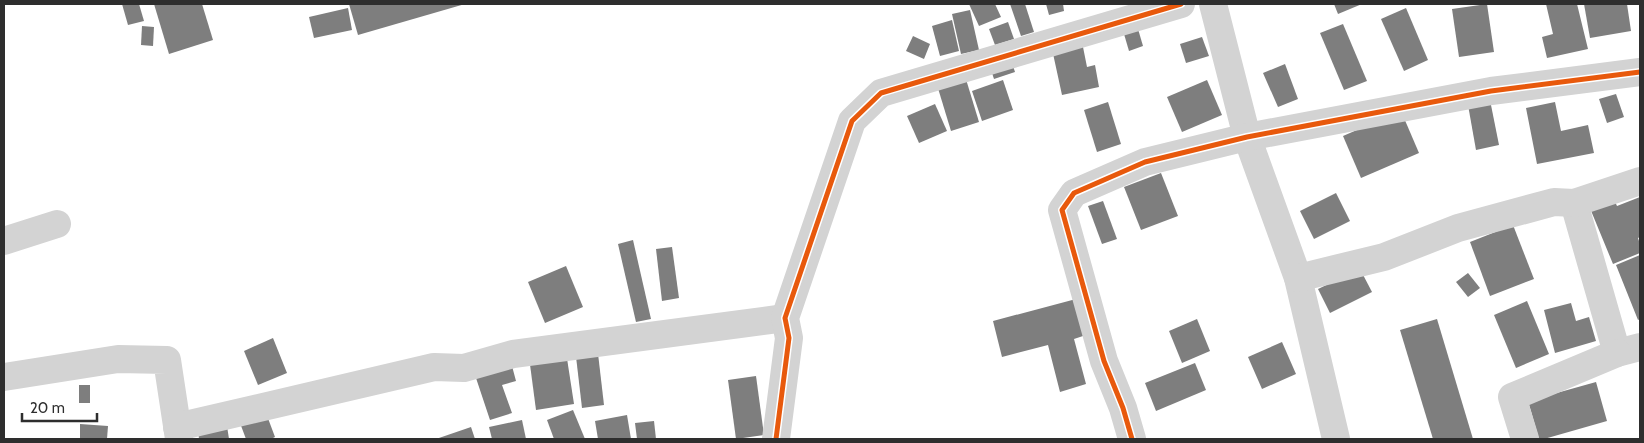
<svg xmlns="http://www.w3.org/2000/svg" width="1644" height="443" viewBox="0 0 1644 443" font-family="Cabin,sans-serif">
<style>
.building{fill:#7e7e7e}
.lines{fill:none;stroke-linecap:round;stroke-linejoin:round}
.minor{stroke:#d3d3d3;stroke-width:28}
.cycleway-casing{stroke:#fff;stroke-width:8}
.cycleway{stroke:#e8590c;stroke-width:5}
</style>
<rect width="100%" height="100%" fill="#fff"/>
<g class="building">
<polygon points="122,4 139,4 144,21 128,25"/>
<polygon points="154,4 202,4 213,40 169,54"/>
<polygon points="349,4 465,4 358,35"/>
<polygon points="969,4 995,4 1001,17 979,26"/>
<polygon points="1010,4 1025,4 1034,32 1021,36"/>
<polygon points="1046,4 1063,4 1064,11 1049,15"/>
<polygon points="1334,4 1362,4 1338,14"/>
<polygon points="1487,4 1494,52 1459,57 1452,9"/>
<polygon points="1546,4 1577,4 1588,49 1547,58 1542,37 1553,34"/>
<polygon points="1584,4 1627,4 1631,31 1590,38"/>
<polygon points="348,8 352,30 314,38 309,17"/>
<polygon points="1406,8 1428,60 1404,71 1381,19"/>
<polygon points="970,10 979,50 961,54 952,14"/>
<polygon points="952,20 959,51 940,56 932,26"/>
<polygon points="1008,22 1014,39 995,45 989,29"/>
<polygon points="1343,24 1367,81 1344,90 1320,33"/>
<polygon points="142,26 154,27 153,46 141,45"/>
<polygon points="1138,29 1143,46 1129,51 1124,34"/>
<polygon points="913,36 930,44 924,59 906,51"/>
<polygon points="1202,37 1209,56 1186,63 1180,44"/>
<polygon points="1082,42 1087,67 1095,65 1099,87 1062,95 1052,49"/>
<polygon points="1011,60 1015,72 994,79 990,67"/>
<polygon points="1285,64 1298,99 1278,107 1263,73"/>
<polygon points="965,76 979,122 951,131 937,85"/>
<polygon points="1003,80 1013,110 982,121 972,91"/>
<polygon points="1207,80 1222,115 1182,132 1167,97"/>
<polygon points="1616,94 1624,117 1607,123 1599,99"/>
<polygon points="1490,100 1499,145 1476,150 1468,105"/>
<polygon points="1108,102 1121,144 1097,152 1084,110"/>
<polygon points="1555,102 1561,131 1588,125 1594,153 1537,164 1526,108"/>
<polygon points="935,104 947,131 919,143 907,116"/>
<polygon points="1401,111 1419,153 1361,178 1343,136"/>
<polygon points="1161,173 1178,216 1141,230 1124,187"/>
<polygon points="1610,191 1617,206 1640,197 1640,237 1638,238 1640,244 1640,253 1613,264 1587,201"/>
<polygon points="1336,193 1350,221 1314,239 1300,211"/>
<polygon points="1103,201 1117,239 1102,244 1088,206"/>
<polygon points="1513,225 1534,279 1490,296 1470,242"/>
<polygon points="633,240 651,319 636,322 618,244"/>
<polygon points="672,247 679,298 662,301 656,249"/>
<polygon points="1640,255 1640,319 1638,320 1616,265"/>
<polygon points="566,266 583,307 545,323 528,282"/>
<polygon points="1360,269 1372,292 1330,313 1318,289"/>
<polygon points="1468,273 1480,288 1468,297 1456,282"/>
<polygon points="1076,299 1086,335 1074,339 1086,384 1060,392 1048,345 1002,357 993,321"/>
<polygon points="1527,301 1549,354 1516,368 1494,315"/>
<polygon points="1571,303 1576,321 1589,317 1596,341 1555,353 1544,310"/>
<polygon points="1197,319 1210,351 1182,363 1169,331"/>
<polygon points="1437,319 1473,439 1433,439 1400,330"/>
<polygon points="273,338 287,373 258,385 244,351"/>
<polygon points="1282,342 1296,374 1262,389 1248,357"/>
<polygon points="597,345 604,405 582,408 575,348"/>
<polygon points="566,352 574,404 536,410 529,357"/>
<polygon points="1195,363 1206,390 1156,411 1145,383"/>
<polygon points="512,366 516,381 502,385 512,413 490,420 476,378"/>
<polygon points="756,376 764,435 736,439 728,380"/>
<polygon points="1596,382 1607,421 1544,439 1539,439 1528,401"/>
<rect x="79" y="385" width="11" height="18"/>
<polygon points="573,410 585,439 554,439 547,420"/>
<polygon points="266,413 275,437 271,439 246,439 240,423"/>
<polygon points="627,415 631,439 598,439 595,421"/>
<polygon points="522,420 526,439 492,439 489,427"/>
<polygon points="654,421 656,439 637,439 635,423"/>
<polygon points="80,424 108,426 107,439 80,439"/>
<polygon points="227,426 229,439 199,439 198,431"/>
<polygon points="471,427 475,439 436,439"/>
</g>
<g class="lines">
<g class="minor">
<polyline points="1213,4 1247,137 1298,278 1336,439"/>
<polyline points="1574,203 1617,353 1640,347"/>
<polyline points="4,241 57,224"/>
<polyline points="1298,278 1384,257 1458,228 1554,202 1574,203 1640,181"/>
<polyline points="4,377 118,359 167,360 179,439"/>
<polyline points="177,427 434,367 464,368 513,354 785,318"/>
<polyline points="776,439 789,338 785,318 852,121 881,93 1181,4"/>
<polyline points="1132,439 1123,408 1104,361 1062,210 1074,193 1145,162 1247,137 1491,91 1640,72"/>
<polyline points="1525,439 1512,397 1617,353"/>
</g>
<g class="cycleway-casing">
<g id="cycleway">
<polyline points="776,439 789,338 785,318 852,121 881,93 1181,4"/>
<polyline points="1132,439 1123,408 1104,361 1062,210 1074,193 1145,162 1247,137 1491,91 1640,72"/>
</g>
</g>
<use href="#cycleway" class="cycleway"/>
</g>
<rect width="1644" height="443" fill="none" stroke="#2e2e2e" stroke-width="10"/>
<path d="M22 413v8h75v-8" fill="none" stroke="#2e2e2e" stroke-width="2.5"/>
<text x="30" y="413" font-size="15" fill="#2e2e2e" stroke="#ffffff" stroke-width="4" paint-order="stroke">20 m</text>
</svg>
